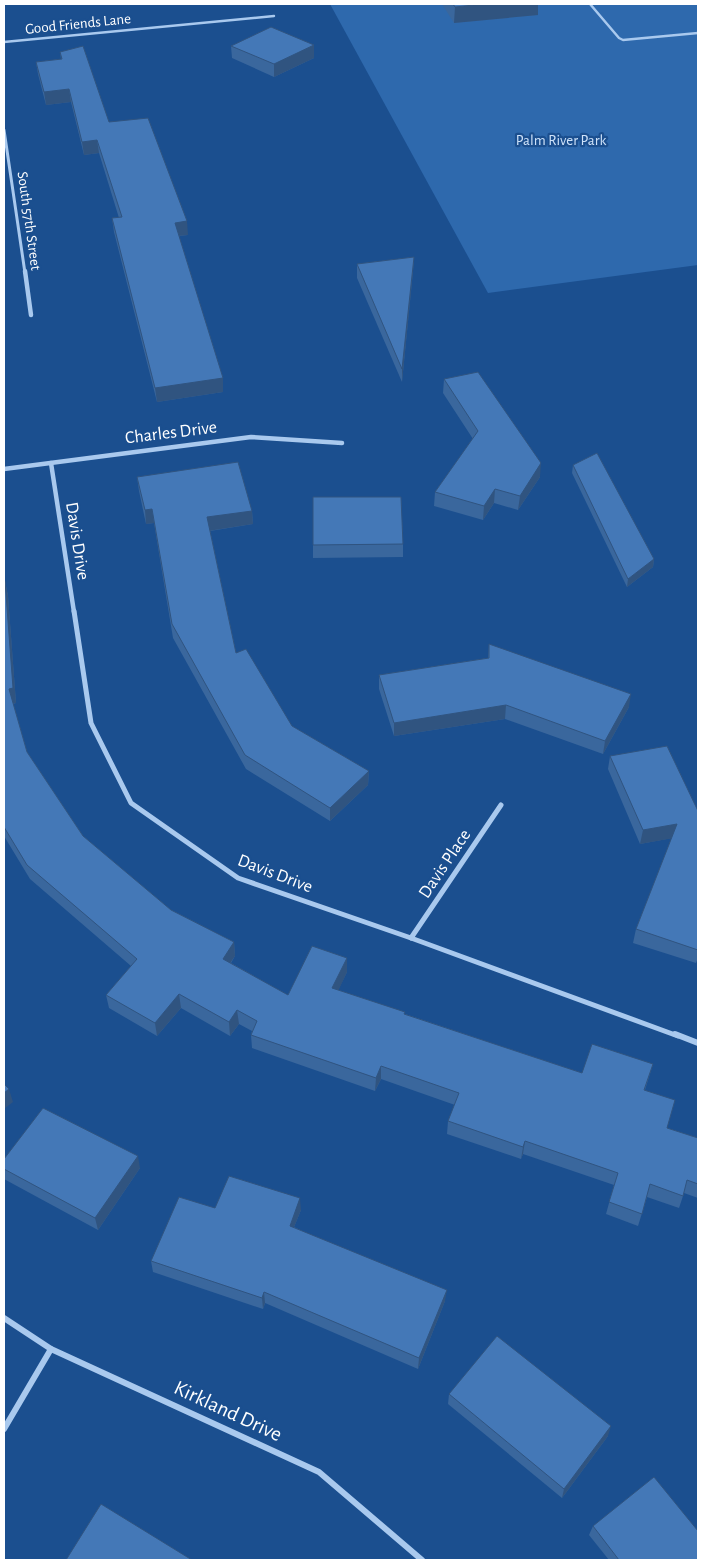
<svg xmlns="http://www.w3.org/2000/svg" width="702" height="1564" viewBox="0 0 702 1564" font-family="'Alegreya Sans',sans-serif">
<style>
.green{fill:#2e69ad}
.lines{fill:none;stroke-linecap:round;stroke-linejoin:round}
.service{stroke:#a9c9ee;stroke-width:2.5}
.minor-far3{stroke:#a9c9ee;stroke-width:3}
.minor-far2{stroke:#a9c9ee;stroke-width:4.5}
.minor-far1{stroke:#a9c9ee;stroke-width:5}
.minor{stroke:#a9c9ee;stroke-width:6}
.wall{fill:#3a679d}
.shaded-wall{fill:#305480}
.building{fill:#4478b7;stroke:#305480}
.labels{text-anchor:middle;dominant-baseline:central;stroke-width:4.5;stroke-linejoin:round;paint-order:stroke}
.far-street-label{font-size:15px;fill:#fff;stroke:#1b4f8f}
.far-park-label{font-size:15px;fill:#cfe3fa;stroke:#1b4f8f}
.street-label{font-size:18px;fill:#fff;stroke:#1b4f8f}
.near-street-label{font-size:21px;fill:#fff;stroke:#1b4f8f}
</style>
<rect width="100%" height="100%" fill="#1b4f8f"/>
<polygon class="green" points="330,4 698,4 698,265 488,293"/>
<g class="lines">
<g class="service">
<polyline points="590,4 619,38 623,40 698,33"/>
<polyline points="4,42 274,16"/>
</g>
<polyline class="minor-far3" points="4,130 25,273"/>
<g class="minor-far2">
<polyline points="25,271 31,315"/>
<polyline points="51,463 74,612"/>
<polyline points="4,469 251,437 342,443"/>
</g>
<g class="minor-far1">
<polyline points="74,611 91,723 131,803 238,878 411,938 678,1036"/>
<polyline points="411,938 501,805"/>
</g>
<g class="minor">
<polyline points="675,1034 698,1043"/>
<polyline points="4,1318 51,1349 319,1472 422,1560"/>
<polyline points="4,1429 51,1349"/>
</g>
</g>
<g class="wall">
<polygon points="442,4 538,4 538,15 454,23"/>
<polygon points="314,45 314,58 274,77 232,58 231,46"/>
<polygon points="60,52 188,235 179,236 223,392 157,402 114,232 112,218 119,218 99,153 84,155 71,102 46,105 38,74 36,62 61,59"/>
<polygon points="414,257 413,271 402,382 357,278 357,264"/>
<polygon points="444,379 540,477 518,510 494,503 483,520 434,506 435,492 473,439 443,393"/>
<polygon points="573,465 654,559 653,567 627,587 572,473"/>
<polygon points="137,477 252,511 253,524 210,531 236,653 292,726 369,771 368,785 330,821 246,769 173,638 154,523 146,524 139,491"/>
<polygon points="403,544 403,557 313,558 313,545"/>
<polygon points="4,581 5,581 8,596 16,703 13,704 27,752 83,836 171,910 234,942 235,956 231,963 288,995 347,958 347,972 338,990 405,1014 582,1073 653,1064 645,1090 667,1128 698,1138 698,1198 684,1193 679,1208 647,1197 638,1226 606,1214 614,1185 523,1154 521,1159 447,1134 448,1121 455,1105 381,1079 375,1091 252,1048 251,1035 252,1031 239,1024 230,1036 181,1008 157,1036 109,1008 106,995 131,966 30,879 4,836"/>
<polygon points="489,644 629,707 603,754 505,719 394,736 379,689 379,675 488,658"/>
<polygon points="610,756 698,811 698,958 696,963 633,943 636,929 672,838 640,844 608,769"/>
<polygon points="4,1159 140,1168 98,1230 4,1179"/>
<polygon points="215,1208 301,1210 294,1227 445,1301 418,1369 265,1303 263,1309 153,1272 151,1261"/>
<polygon points="449,1394 608,1436 562,1498 448,1404"/>
<polygon points="593,1526 698,1560 609,1560 589,1535"/>
</g>
<g class="shaded-wall">
<polygon points="483,4 538,4 538,15 454,23 455,7"/>
<polygon points="314,45 314,58 274,77 274,64"/>
<polygon points="69,89 71,102 46,105 44,92"/>
<polygon points="97,140 99,153 84,155 82,142"/>
<polygon points="187,221 188,235 177,236 175,223"/>
<polygon points="414,257 413,271 402,382 402,369"/>
<polygon points="223,378 223,392 157,402 155,388"/>
<polygon points="541,463 540,477 518,510 520,496"/>
<polygon points="495,489 494,503 483,520 484,506"/>
<polygon points="152,509 154,523 146,524 145,510"/>
<polygon points="252,511 253,524 208,531 207,517"/>
<polygon points="654,559 653,567 627,587 628,579"/>
<polygon points="5,581 8,596 16,703 12,704 9,689"/>
<polygon points="631,694 629,707 603,754 605,741"/>
<polygon points="506,705 505,719 394,736 394,723"/>
<polygon points="369,771 368,785 330,821 330,808"/>
<polygon points="677,824 674,838 640,844 643,830"/>
<polygon points="234,942 235,956 224,972 223,959"/>
<polygon points="347,958 347,972 333,1002 332,988"/>
<polygon points="179,994 181,1008 157,1036 155,1023"/>
<polygon points="237,1010 239,1024 230,1036 229,1022"/>
<polygon points="381,1066 381,1079 375,1091 376,1078"/>
<polygon points="9,1089 13,1102 4,1109 4,1093"/>
<polygon points="525,1141 523,1154 521,1159 523,1147"/>
<polygon points="138,1156 140,1168 98,1230 95,1218"/>
<polygon points="300,1198 301,1210 290,1237 290,1226"/>
<polygon points="447,1290 445,1301 418,1369 419,1358"/>
<polygon points="264,1292 265,1303 263,1309 262,1298"/>
<polygon points="611,1426 608,1436 562,1498 564,1489"/>
</g>
<g class="building">
<polygon points="453,4 483,4 455,7"/>
<polygon points="271,27 314,45 274,64 231,46"/>
<polygon points="83,46 109,122 148,118 187,221 175,223 223,378 155,388 112,218 122,217 97,140 82,142 69,89 44,92 36,62 62,59 60,52"/>
<polygon points="414,257 402,369 357,264"/>
<polygon points="478,372 541,463 520,496 495,489 484,506 435,492 478,431 444,379"/>
<polygon points="597,453 654,559 628,579 573,465"/>
<polygon points="238,462 252,511 207,517 236,653 246,649 292,726 369,771 330,808 245,755 172,624 152,509 145,510 137,477"/>
<polygon points="313,497 401,497 403,544 313,545"/>
<polygon points="4,581 5,581 13,688 9,689 27,752 83,836 171,910 234,942 223,959 288,995 312,946 347,958 332,988 405,1012 404,1014 582,1073 592,1044 653,1064 644,1090 675,1100 667,1128 698,1138 698,1184 687,1180 683,1196 650,1184 642,1214 609,1202 618,1173 525,1141 523,1147 448,1121 459,1093 381,1066 376,1078 251,1035 257,1021 237,1010 229,1022 179,994 155,1023 106,995 137,959 27,865 4,827"/>
<polygon points="489,644 631,694 605,741 506,705 394,723 379,675 489,658"/>
<polygon points="667,746 698,811 698,950 636,929 677,824 643,830 610,756"/>
<polygon points="4,1084 9,1089 4,1093"/>
<polygon points="43,1108 138,1156 95,1218 4,1169 4,1159"/>
<polygon points="229,1176 300,1198 290,1226 447,1290 419,1358 264,1292 262,1298 151,1261 179,1197 215,1208"/>
<polygon points="497,1336 611,1426 564,1489 449,1394"/>
<polygon points="654,1477 698,1531 698,1560 619,1560 593,1526"/>
<polygon points="101,1504 192,1560 66,1560"/>
</g>
<g class="labels">
<g class="far-street-label">
<text transform="translate(78 24) rotate(-6)">Good Friends Lane</text>
<text transform="translate(29 221) rotate(82)">South 57th Street</text>
</g>
<g class="far-park-label">
<text x="561" y="140">Palm River Park</text>
</g>
<g class="street-label">
<text transform="translate(171 433) rotate(-7)">Charles Drive</text>
<text transform="translate(77 541) rotate(81)">Davis Drive</text>
<text transform="translate(445 864) rotate(-56)">Davis Place</text>
<text transform="translate(275 874) rotate(21)">Davis Drive</text>
</g>
<g class="near-street-label">
<text transform="translate(228 1411) rotate(25)">Kirkland Drive</text>
</g>
</g>
<rect width="702" height="1564" fill="none" stroke="#ffffff" stroke-width="10"/>
</svg>
